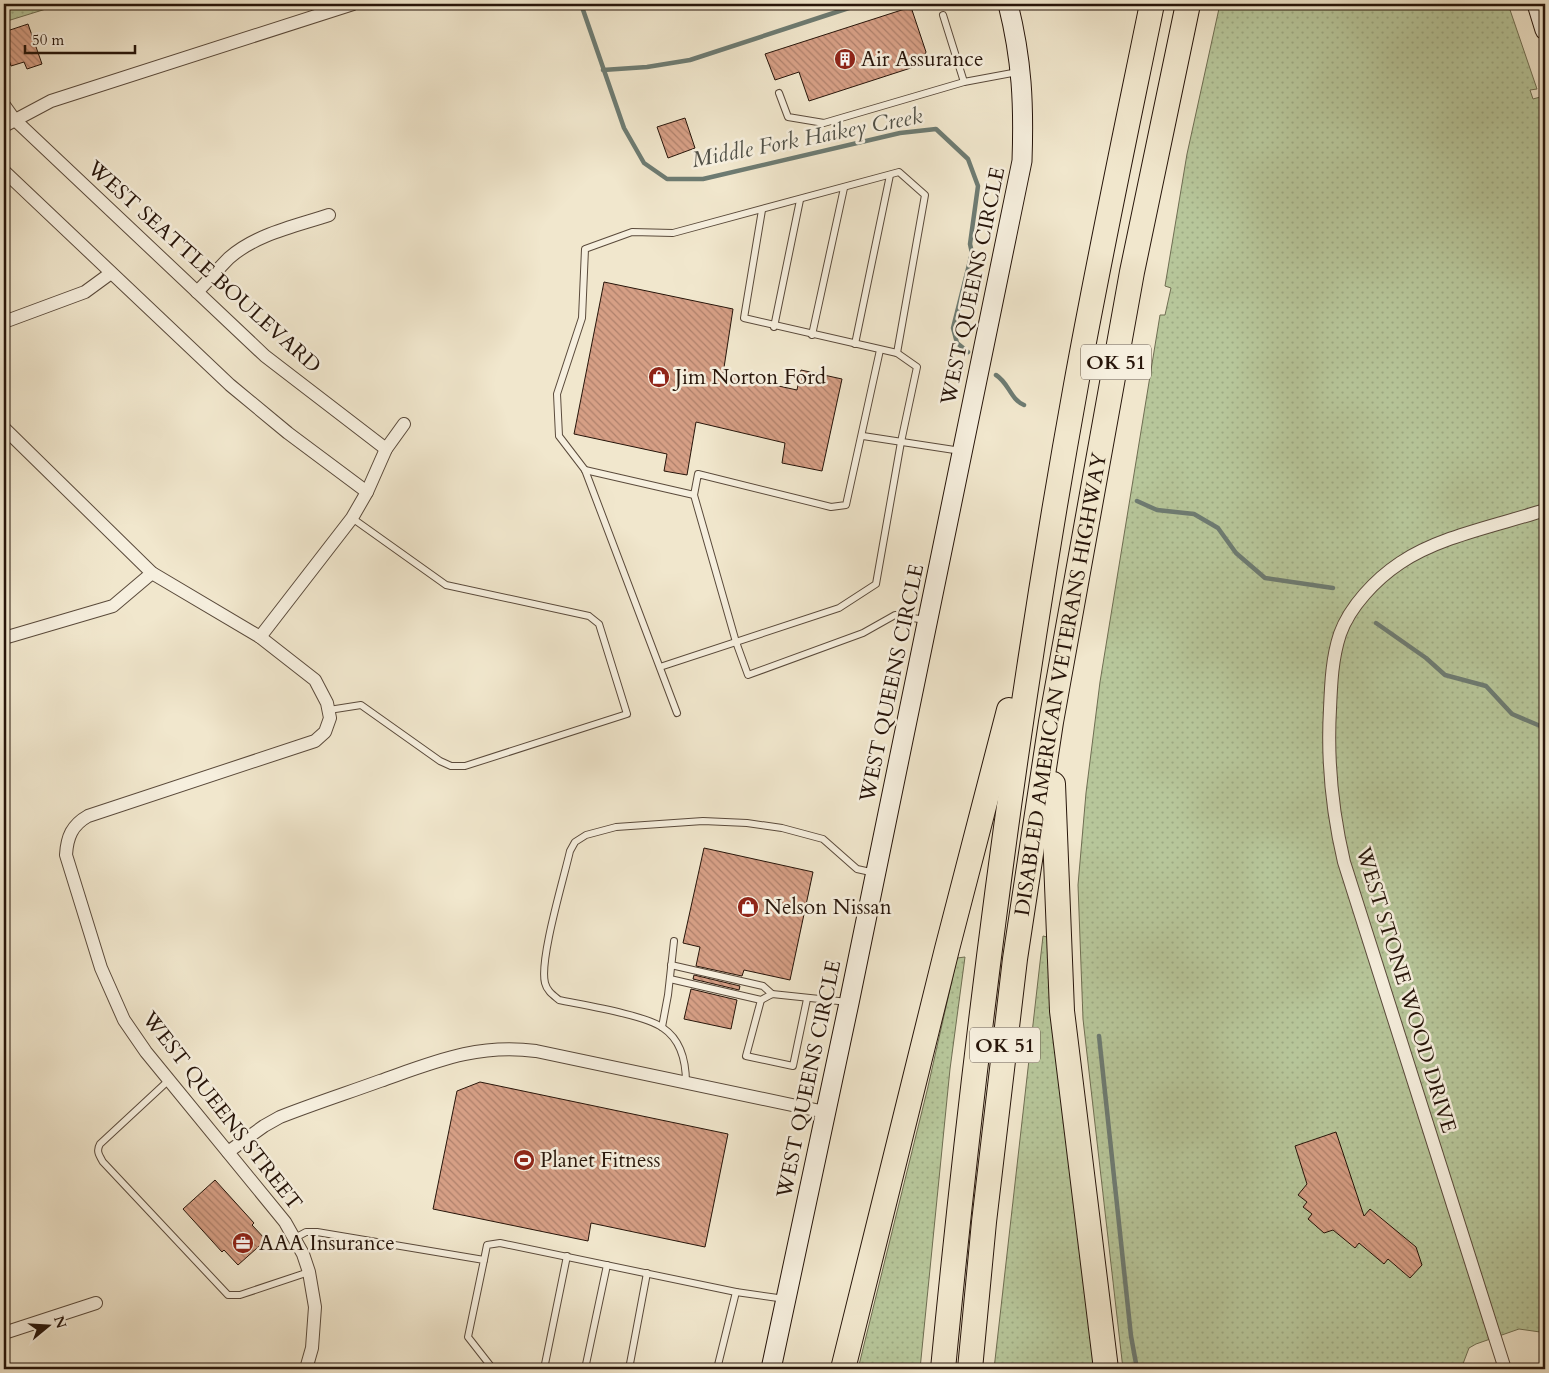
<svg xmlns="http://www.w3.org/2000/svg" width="1549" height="1373" viewBox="0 0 1549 1373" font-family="Cardo,serif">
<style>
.grass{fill:url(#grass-dots);stroke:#6f6e52}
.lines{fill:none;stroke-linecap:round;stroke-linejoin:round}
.stream{stroke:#6d7b72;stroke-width:4.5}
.building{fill:url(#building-back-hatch);stroke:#27150a}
.lane-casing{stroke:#5a4a3b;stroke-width:8}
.street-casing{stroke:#5a4a3b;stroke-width:14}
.secondary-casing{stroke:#27150a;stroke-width:21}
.highway-casing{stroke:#27150a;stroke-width:26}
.lane{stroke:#f6efde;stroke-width:6}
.street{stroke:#f6efde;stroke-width:12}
.secondary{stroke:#f6efde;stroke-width:19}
.highway{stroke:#f1e7cd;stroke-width:24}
.labels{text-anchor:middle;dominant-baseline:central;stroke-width:5;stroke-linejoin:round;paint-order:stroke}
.shield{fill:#f6efde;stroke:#65564a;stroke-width:1}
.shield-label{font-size:20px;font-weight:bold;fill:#27150a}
.poi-label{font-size:21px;fill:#27150a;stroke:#f6efde;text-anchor:start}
.street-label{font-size:21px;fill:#27150a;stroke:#f6efde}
.water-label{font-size:22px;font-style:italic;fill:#505047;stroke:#f6efde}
</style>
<defs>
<pattern id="grass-dots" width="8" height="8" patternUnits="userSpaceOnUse" patternTransform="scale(1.25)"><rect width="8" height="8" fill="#b7c69a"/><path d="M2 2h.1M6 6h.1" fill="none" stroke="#9da983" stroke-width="1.8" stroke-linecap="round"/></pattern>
<pattern id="building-back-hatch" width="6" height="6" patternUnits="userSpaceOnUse" patternTransform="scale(1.25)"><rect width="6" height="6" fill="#d69f85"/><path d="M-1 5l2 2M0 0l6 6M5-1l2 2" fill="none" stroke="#ae806b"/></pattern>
</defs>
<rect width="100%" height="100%" fill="#f1e7cd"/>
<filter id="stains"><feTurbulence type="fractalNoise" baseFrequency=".004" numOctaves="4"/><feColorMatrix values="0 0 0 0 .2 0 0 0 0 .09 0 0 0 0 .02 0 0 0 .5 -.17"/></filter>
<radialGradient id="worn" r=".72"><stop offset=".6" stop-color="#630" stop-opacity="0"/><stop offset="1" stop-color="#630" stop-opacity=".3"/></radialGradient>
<g class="grass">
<polygon points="4,4 62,4 4,22"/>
<polygon points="1220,4 1508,4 1537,89 1530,90 1533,99 1540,97 1545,115 1545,1330 1540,1332 1519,1329 1476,1344 1469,1348 1461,1369 1123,1369 1083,1019 1078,885 1086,793 1100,682 1160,315 1165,315 1171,288 1165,286 1187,154"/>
<polygon points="1043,936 1051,938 1096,1369 994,1369"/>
<polygon points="965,957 950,1069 920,1369 858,1369 927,1091 957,958"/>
</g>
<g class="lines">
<g class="stream">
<polyline points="581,4 624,128 644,163 667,179 703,179 900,133 936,129 968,159 978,186 970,244 972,253 953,328 957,343 968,352"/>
<polyline points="603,70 647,67 690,60 861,4"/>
<path d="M996,375C1009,383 1010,399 1024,405"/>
<polyline points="1137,501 1157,510 1194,514 1218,528 1236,553 1265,578 1333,588"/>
<polyline points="1376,623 1426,658 1445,675 1486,686 1512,714 1545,728"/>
<polyline points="1099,1036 1131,1336 1137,1369"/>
</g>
</g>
<g class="building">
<polygon points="911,7 926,52 920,65 809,101 799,72 775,80 765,54"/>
<polygon points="28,24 42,64 27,69 24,62 11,66 4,45 4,32"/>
<polygon points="685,118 695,148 668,158 657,127"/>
<polygon points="604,282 733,309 723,374 797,390 801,370 842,379 822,471 782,463 785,443 696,422 687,475 664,471 667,454 574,434"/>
<polygon points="704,848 813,872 790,980 744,970 742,976 696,966 700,947 683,943"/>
<polygon points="694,975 740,986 739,990 693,979"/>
<polygon points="691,989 737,1000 731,1029 684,1019"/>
<polygon points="480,1082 728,1134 705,1247 591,1223 588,1241 433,1209 457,1091"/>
<polygon points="1336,1132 1364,1216 1370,1209 1416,1247 1422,1265 1410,1278 1388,1259 1384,1264 1359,1243 1355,1248 1333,1230 1324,1233 1308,1219 1312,1214 1303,1207 1307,1202 1298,1195 1307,1184 1295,1146"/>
<polygon points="215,1180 254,1223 252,1225 266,1240 238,1265 224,1250 222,1252 183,1209"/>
</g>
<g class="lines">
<g class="lane-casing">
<g id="lane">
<polyline points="943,15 964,82"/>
<polyline points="779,93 788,117 824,123 964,82 1018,72"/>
<polyline points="774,327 800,200"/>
<polyline points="812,335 844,188"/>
<polyline points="855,344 890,175"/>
<polyline points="863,436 961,451"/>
<polyline points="585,470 694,495 698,474 831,507 846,505 880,350"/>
<polyline points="694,495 736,642 748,675 863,633 895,615 925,620"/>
<polyline points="660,667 839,608 876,584 901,442 917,367 897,353 744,318 762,210"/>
<polyline points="329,710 361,705 440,761 451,766 465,766 627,714 599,624 589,616 446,585 352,518"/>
<polyline points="677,713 585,470 559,436 557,394 582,318 585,249 632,232 673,233 899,172 925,195 897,353"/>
<polyline points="671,965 763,986 772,994"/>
<polyline points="670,979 761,1000 772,994 848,1002"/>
<polyline points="761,1000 746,1056 793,1066 807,999"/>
<polyline points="662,1027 668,995 674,941"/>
<path d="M169,1080L100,1144C96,1151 99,1155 103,1162L228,1295H240L309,1272"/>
<path d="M686,1083C686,1063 681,1040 663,1028C646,1015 583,1005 559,1000C553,995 547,991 545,983C539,960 564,878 570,851L575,842L586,835L616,827L703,821L747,823L782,828L823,839L857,869L875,873"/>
<polyline points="295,1238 306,1232 317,1232 484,1260 468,1337 493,1369"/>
<polyline points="484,1260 487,1245 500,1243 736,1292 785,1299"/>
<polyline points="544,1369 567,1256"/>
<polyline points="585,1369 607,1265"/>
<polyline points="629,1369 647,1273"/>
<polyline points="717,1369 736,1292"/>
</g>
</g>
<g class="street-casing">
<g id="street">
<polyline points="4,105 14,119 265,356 386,449"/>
<polyline points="4,126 51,101 353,4"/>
<polyline points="4,171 230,385 288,433 367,492"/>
<path d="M197,292C208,281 218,269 229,258C256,234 296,226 329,215"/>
<polyline points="4,322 85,292 111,273"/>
<path d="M4,428L152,573L260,637L315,680L327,703L330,718L325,732L315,741L88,816C72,825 67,837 66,855L101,968L124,1020L146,1052L285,1222L303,1254L309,1272L315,1307L312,1348L306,1369"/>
<polyline points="260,637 352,518 367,492 386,449 404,424"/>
<polyline points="4,638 113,606 152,573"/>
<path d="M228,1152L264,1126L280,1117C313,1104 347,1093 380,1081C434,1062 478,1043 536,1051L825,1112"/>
<polyline points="4,1333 96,1303"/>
<path d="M1505,1369L1344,862C1332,811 1327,762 1330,709C1331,684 1332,658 1340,634C1350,606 1376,579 1400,563C1440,536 1499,525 1545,510"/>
</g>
</g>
<g class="secondary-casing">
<g id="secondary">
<polyline points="1537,4 1545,30"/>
<path d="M771,1369L849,1003L1022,161C1024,104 1022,60 1008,4"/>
</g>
</g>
<g class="highway-casing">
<g id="highway">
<polyline points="1053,784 1062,1011 1106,1369"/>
<polyline points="843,1369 947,949 1009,710"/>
<path d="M943,1369C975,1040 1017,711 1076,385C1099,258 1126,131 1152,4"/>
<path id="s1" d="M970,1369L984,1222L1015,959L1051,722L1132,272L1188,4"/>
</g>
</g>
<use href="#lane" class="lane"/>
<use href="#street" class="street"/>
<use href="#secondary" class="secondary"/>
<use href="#highway" class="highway"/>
</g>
<defs>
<g id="building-disc" transform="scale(1.125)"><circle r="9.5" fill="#8f2418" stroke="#f6efde"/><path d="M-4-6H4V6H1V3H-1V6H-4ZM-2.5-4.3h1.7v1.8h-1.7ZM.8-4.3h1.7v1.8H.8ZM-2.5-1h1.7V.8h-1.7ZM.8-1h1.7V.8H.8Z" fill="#fff"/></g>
<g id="shop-disc" transform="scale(1.125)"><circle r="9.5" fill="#8f2418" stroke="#f6efde"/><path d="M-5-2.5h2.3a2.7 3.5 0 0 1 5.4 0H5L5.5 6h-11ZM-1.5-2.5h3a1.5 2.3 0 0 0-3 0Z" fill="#fff"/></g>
<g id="stadium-disc" transform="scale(1.125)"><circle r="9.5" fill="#8f2418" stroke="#f6efde"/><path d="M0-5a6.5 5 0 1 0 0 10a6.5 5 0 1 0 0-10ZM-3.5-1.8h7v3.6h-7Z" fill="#fff"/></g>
<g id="office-disc" transform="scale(1.125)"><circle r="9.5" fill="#8f2418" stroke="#f6efde"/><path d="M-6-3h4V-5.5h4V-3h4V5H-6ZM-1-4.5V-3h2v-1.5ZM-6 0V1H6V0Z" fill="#fff"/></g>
</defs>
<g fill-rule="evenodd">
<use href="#building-disc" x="845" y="59"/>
<use href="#shop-disc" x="659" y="377"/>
<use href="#shop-disc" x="748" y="907"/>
<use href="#stadium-disc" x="524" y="1160"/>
<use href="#office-disc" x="243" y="1243"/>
</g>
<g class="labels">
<g class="shield">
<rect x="1081" y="344.5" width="70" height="35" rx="4"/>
<rect x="970" y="1027.5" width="70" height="35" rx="4"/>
</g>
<g class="shield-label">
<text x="1116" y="362">OK 51</text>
<text x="1005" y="1045">OK 51</text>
</g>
<g class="poi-label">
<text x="861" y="59">Air Assurance</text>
<text x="675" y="377">Jim Norton Ford</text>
<text x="764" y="907">Nelson Nissan</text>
<text x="540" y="1160">Planet Fitness</text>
<text x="259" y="1243">AAA Insurance</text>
</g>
<g class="street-label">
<text transform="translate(204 267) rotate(42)">WEST SEATTLE BOULEVARD</text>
<text transform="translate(973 286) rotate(-78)">WEST QUEENS CIRCLE</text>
<text transform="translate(892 683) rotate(-78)">WEST QUEENS CIRCLE</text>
<text stroke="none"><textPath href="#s1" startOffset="691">DISABLED AMERICAN VETERANS HIGHWAY</textPath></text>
<text transform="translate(1406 990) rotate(73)">WEST STONE WOOD DRIVE</text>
<text transform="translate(809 1079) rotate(-78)">WEST QUEENS CIRCLE</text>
<text transform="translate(222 1111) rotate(52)">WEST QUEENS STREET</text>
</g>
<g class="water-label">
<text transform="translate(807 138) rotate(-11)">Middle Fork Haikey Creek</text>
</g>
</g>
<rect width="1549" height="1373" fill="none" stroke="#f1e7cd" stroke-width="20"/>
<rect x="5" y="5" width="1539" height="1363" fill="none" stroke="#27150a" stroke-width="2.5"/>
<rect x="10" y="10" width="1529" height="1353" fill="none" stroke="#27150a"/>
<g transform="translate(48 1326) rotate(72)" stroke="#f6efde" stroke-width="4" paint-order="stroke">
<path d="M0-4L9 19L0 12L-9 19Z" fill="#27150a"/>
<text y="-8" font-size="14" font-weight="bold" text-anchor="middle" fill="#27150a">N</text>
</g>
<path d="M25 45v8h110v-8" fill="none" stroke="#27150a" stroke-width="2.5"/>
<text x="32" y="45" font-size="15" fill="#27150a" stroke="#f6efde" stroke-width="4" paint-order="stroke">50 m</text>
<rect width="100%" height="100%" filter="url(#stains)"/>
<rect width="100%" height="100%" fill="url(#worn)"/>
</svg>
